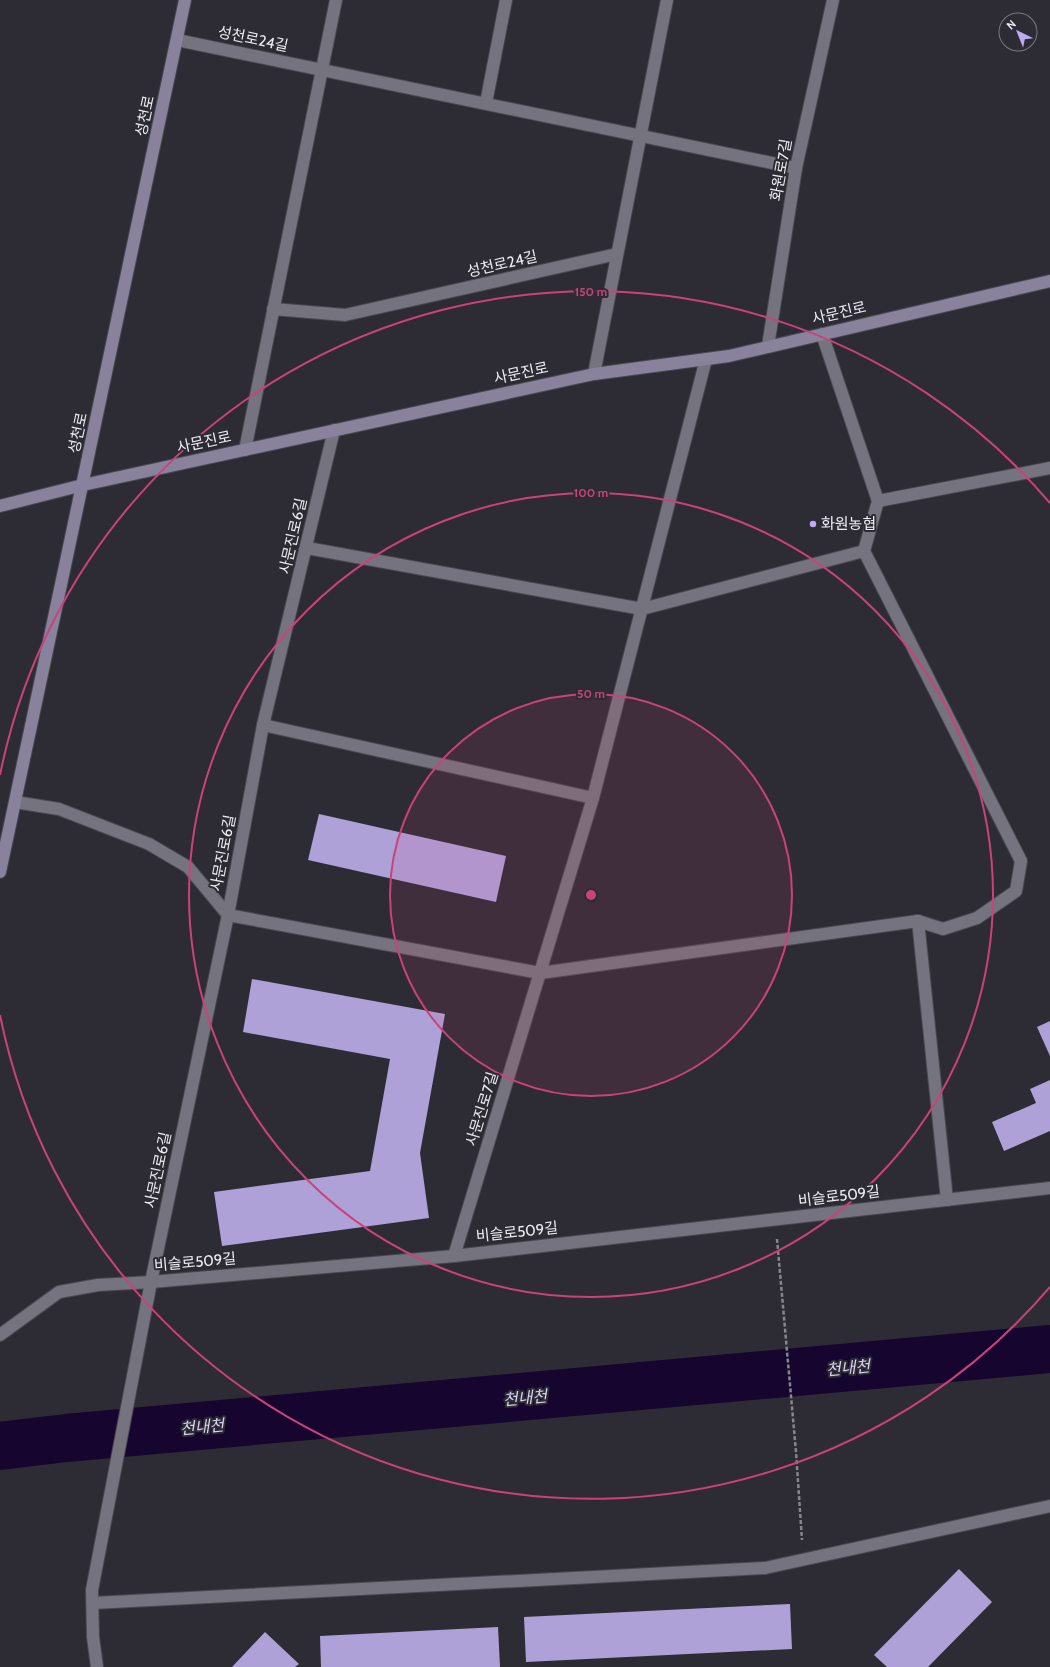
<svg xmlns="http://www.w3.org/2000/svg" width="1050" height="1667" viewBox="0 0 1050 1667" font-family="Cabin,'Noto Sans KR',sans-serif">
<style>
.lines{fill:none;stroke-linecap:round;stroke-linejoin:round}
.river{stroke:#15052f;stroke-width:48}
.building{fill:#aea1d8}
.street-casing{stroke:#4a484f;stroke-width:14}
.secondary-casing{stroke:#4a484f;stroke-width:14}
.path{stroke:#87868d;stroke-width:2.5;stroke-dasharray:4 2;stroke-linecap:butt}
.street{stroke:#75737d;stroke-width:12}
.secondary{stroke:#88829c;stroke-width:12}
.ring{fill:none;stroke:#cb4279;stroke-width:2}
.poi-dot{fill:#bcaaf5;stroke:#2d2c34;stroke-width:1.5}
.labels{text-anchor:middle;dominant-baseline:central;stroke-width:4;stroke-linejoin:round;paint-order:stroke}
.street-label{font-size:15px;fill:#edecf2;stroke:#2d2c34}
.poi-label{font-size:15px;fill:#edecf2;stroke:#2d2c34;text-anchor:start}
.water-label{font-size:16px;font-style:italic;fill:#dad3f3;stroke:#2d2c34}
.centre{fill:#cb4279;stroke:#2d2c34;stroke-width:2}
.ring-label{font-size:12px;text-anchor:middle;font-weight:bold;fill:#cb4279;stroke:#2d2c34;stroke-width:4;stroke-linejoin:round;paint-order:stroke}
</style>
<rect width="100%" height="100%" fill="#2d2c34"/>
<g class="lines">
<polyline class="river" points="0,1446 66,1438 1050,1349"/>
</g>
<g class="building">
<polygon points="319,814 506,856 496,902 308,860"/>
<polygon points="252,979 445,1014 420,1153 429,1218 222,1246 214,1192 370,1171 390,1059 243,1032"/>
<polygon points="1050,1021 1050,1056 1037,1027"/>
<polygon points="1050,1080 1050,1131 1004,1151 992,1122 1036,1103 1030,1089"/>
<polygon points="959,1569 992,1602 928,1667 887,1667 874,1655"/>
<polygon points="790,1604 792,1649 526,1662 524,1617"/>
<polygon points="498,1627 500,1667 321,1667 320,1636"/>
<polygon points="265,1632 299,1664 295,1667 232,1667"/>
</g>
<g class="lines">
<g class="street-casing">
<g id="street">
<polyline points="177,40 796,168"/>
<polyline points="486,103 506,0"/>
<polyline points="273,309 345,315 617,254"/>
<polyline points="768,346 796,168 833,0"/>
<polyline points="594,374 667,0"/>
<polyline points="245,450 336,0"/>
<polyline points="878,501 1050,468"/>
<polyline points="307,548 642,609 864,551"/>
<polyline points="263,725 593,798 454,1256"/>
<polyline points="593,798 706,359"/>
<polyline points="15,802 59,809 149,844 188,867 228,915 540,973 918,921 943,929 977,918 1016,891 1021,861 864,551 878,501 822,334"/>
<polyline points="918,921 947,1200"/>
<polyline points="0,1335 59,1292 98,1285 151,1282 454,1256 1050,1188"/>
<polyline points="93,1603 765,1568 1050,1506"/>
<polyline points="97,1667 93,1637 92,1590 151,1282 228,915 263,725 334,430"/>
</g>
</g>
<g class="secondary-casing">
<g id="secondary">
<polyline points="0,506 83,485 594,374 729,356 1050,281"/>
<polyline points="0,872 185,0"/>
</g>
</g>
<polyline class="path" points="777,1239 796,1452 802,1540"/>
<use href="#street" class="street"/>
<use href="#secondary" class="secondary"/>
</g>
<circle cx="591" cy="895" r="201" fill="#cb4279" fill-opacity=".12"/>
<g class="ring">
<circle cx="591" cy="895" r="201"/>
<circle cx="591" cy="895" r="402"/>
<path d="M1050 1287A603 603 0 0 1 0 1015M0 775A603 603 0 0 1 1050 503"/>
</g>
<circle class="poi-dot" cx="813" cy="524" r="4"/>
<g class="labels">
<g class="street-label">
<text transform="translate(253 39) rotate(12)">성천로24길</text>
<text transform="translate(145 116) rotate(-78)">성천로</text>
<text transform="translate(781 170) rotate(-80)">화원로7길</text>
<text transform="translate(502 264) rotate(-13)">성천로24길</text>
<text transform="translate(839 313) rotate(-13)">사문진로</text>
<text transform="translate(521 373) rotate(-12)">사문진로</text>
<text transform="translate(78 433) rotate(-78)">성천로</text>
<text transform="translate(204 442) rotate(-12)">사문진로</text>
<text transform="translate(293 536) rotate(-77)">사문진로6길</text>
<text transform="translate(223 853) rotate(-79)">사문진로6길</text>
<text transform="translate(482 1109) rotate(-73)">사문진로7길</text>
<text transform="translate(158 1170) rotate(-78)">사문진로6길</text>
<text transform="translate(839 1196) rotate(-7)">비슬로509길</text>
<text transform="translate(517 1232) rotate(-6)">비슬로509길</text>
<text transform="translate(195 1262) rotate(-5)">비슬로509길</text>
</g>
<g class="poi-label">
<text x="821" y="524">화원농협</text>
</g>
<g class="water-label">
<text transform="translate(848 1368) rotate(-5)">천내천</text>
<text transform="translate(525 1398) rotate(-5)">천내천</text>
<text transform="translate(202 1427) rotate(-5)">천내천</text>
</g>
</g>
<circle cx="591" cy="895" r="6" class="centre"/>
<g class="ring-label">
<text x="591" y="296">150 m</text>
<text x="591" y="497">100 m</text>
<text x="591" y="698">50 m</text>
</g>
<g transform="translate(1018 32) rotate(317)"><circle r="19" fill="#2d2c34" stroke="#7a7980"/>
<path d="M0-3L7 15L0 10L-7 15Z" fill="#bcaaf5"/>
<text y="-6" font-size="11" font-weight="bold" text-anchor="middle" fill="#edecf2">N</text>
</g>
</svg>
